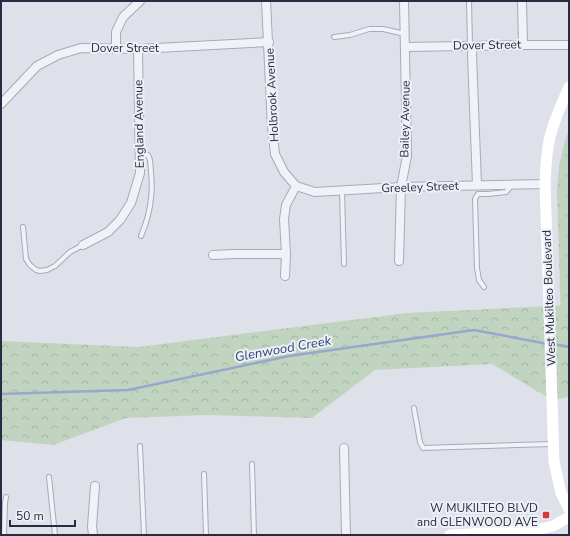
<svg xmlns="http://www.w3.org/2000/svg" width="570" height="536" viewBox="0 0 570 536" font-family="'Nunito Sans',sans-serif">
<style>
.forest{fill:url(#forest-crowns)}
.park{fill:url(#park-tufts)}
.lines{fill:none;stroke-linecap:round;stroke-linejoin:round}
.stream{stroke:#96a8cc;stroke-width:2.5}
.lane-casing{stroke:#a7abb7;stroke-width:6}
.street-casing{stroke:#a7abb7;stroke-width:10}
.path{stroke:#bcbfc8;stroke-width:1.5;stroke-dasharray:3 3;stroke-linecap:butt}
.lane{stroke:#f1f2f7;stroke-width:4}
.street{stroke:#f1f2f7;stroke-width:8}
.secondary{stroke:#fff;stroke-width:11}
.poi-dot{fill:#d93938;stroke:#eef0f6;stroke-width:1.5}
.labels{text-anchor:middle;dominant-baseline:central;stroke-width:4;stroke-linejoin:round;paint-order:stroke}
.street-label{font-size:12px;fill:#262c41;stroke:#eef0f6}
.poi-label{font-size:12px;fill:#262c41;stroke:#eef0f6;text-anchor:end}
.water-label{font-size:13px;font-style:italic;fill:#2d4379;stroke:#eef0f6}
</style>
<defs>
<pattern id="forest-crowns" width="20" height="18" patternUnits="userSpaceOnUse"><rect width="20" height="18" fill="#c1d4bf"/><path d="M2 6a3 3 0 1 1 6 0M12 15a3 3 0 1 1 6 0" fill="none" stroke="#a6b6a5"/></pattern>
<pattern id="park-tufts" width="24" height="20" patternUnits="userSpaceOnUse"><rect width="24" height="20" fill="#c1d4bf"/><path d="M3 7l-1-3M5 7V3M7 7l1-3M15 17l-1-3M17 17v-4M19 17l1-3" fill="none" stroke="#a6b6a5"/></pattern>
</defs>
<rect width="100%" height="100%" fill="#dee1e9"/>
<polygon class="forest" points="569,305 569,397 552,400 492,364 375,370 312,418 207,415 126,418 53,445 1,440 1,341 138,347 407,313"/>
<path class="park" d="M569,129V326L561,323L557,192C558,168 561,152 569,129Z"/>
<g class="lines">
<g class="stream">
<polyline points="553,344 569,347"/>
<polyline points="1,394 128,390 289,356 474,330 548,344"/>
</g>
<g class="lane-casing">
<g id="lane">
<polyline points="469,1 470,46"/>
<polyline points="334,37 350,35 369,29 383,29 405,34"/>
<path d="M140,155H148L150,160C151,172 153,186 151,198C150,211 146,224 141,236"/>
<polyline points="342,191 344,264"/>
<polyline points="23,227 26,259 30,265 36,270 40,271 47,270 55,266 70,252 83,245"/>
<polyline points="484,287 479,280 477,268 475,199 478,194 488,194 506,192 511,186"/>
<polyline points="414,408 420,442 423,448 552,444"/>
<polyline points="140,446 144,535"/>
<polyline points="252,464 254,535"/>
<polyline points="204,474 206,535"/>
<polyline points="49,477 55,535"/>
<polyline points="4,535 5,503 6,497"/>
</g>
</g>
<g class="street-casing">
<g id="street">
<polyline points="266,1 272,127 275,154 284,172 296,186 286,205 284,219 286,254 285,276"/>
<polyline points="522,1 523,45"/>
<polyline points="473,46 472,55 477,185"/>
<polyline points="406,47 523,45 569,45"/>
<polyline points="116,49 116,32 123,17 140,1"/>
<polyline points="1,104 37,66 58,55 81,48 138,49 269,42"/>
<polyline points="296,186 315,192 401,187 545,184"/>
<polyline points="83,245 108,232 120,220 131,203 140,173 138,49"/>
<polyline points="213,255 233,254 286,254"/>
<polyline points="399,261 401,187 407,156 404,1"/>
<polyline points="344,448 346,535"/>
<polyline points="93,535 92,526 95,486"/>
</g>
</g>
<polyline class="path" points="568,257 569,257"/>
<use href="#lane" class="lane"/>
<use href="#street" class="street"/>
<g class="secondary">
<path d="M569,87C562,103 554,120 550,137C546,152 546,168 545,184L554,462L561,493L569,509"/>
<polyline points="450,535 536,530 553,526 569,517"/>
</g>
</g>
<rect class="poi-dot" x="542" y="511" width="8" height="8" rx="2"/>
<g class="labels">
<g class="street-label">
<text transform="translate(487 45) rotate(-1)">Dover Street</text>
<text x="125" y="48">Dover Street</text>
<text transform="translate(272 95) rotate(-93)">Holbrook Avenue</text>
<text transform="translate(405 119) rotate(-89)">Bailey Avenue</text>
<text transform="translate(139 124) rotate(-91)">England Avenue</text>
<text transform="translate(420 187) rotate(-2)">Greeley Street</text>
<text transform="translate(549 298) rotate(-92)">West Mukilteo Boulevard</text>
</g>
<g class="poi-label">
<text x="538" y="508">W MUKILTEO BLVD<tspan x="538" dy="14">and GLENWOOD AVE</tspan></text>
</g>
<g class="water-label">
<text transform="translate(283 349) rotate(-10)">Glenwood Creek</text>
</g>
</g>
<rect width="570" height="536" fill="none" stroke="#262c41" stroke-width="4"/>
<path d="M10 520v6h65v-6" fill="none" stroke="#262c41" stroke-width="2"/>
<text x="16" y="520" font-size="12" fill="#262c41" stroke="#eef0f6" stroke-width="3" paint-order="stroke">50 m</text>
</svg>
